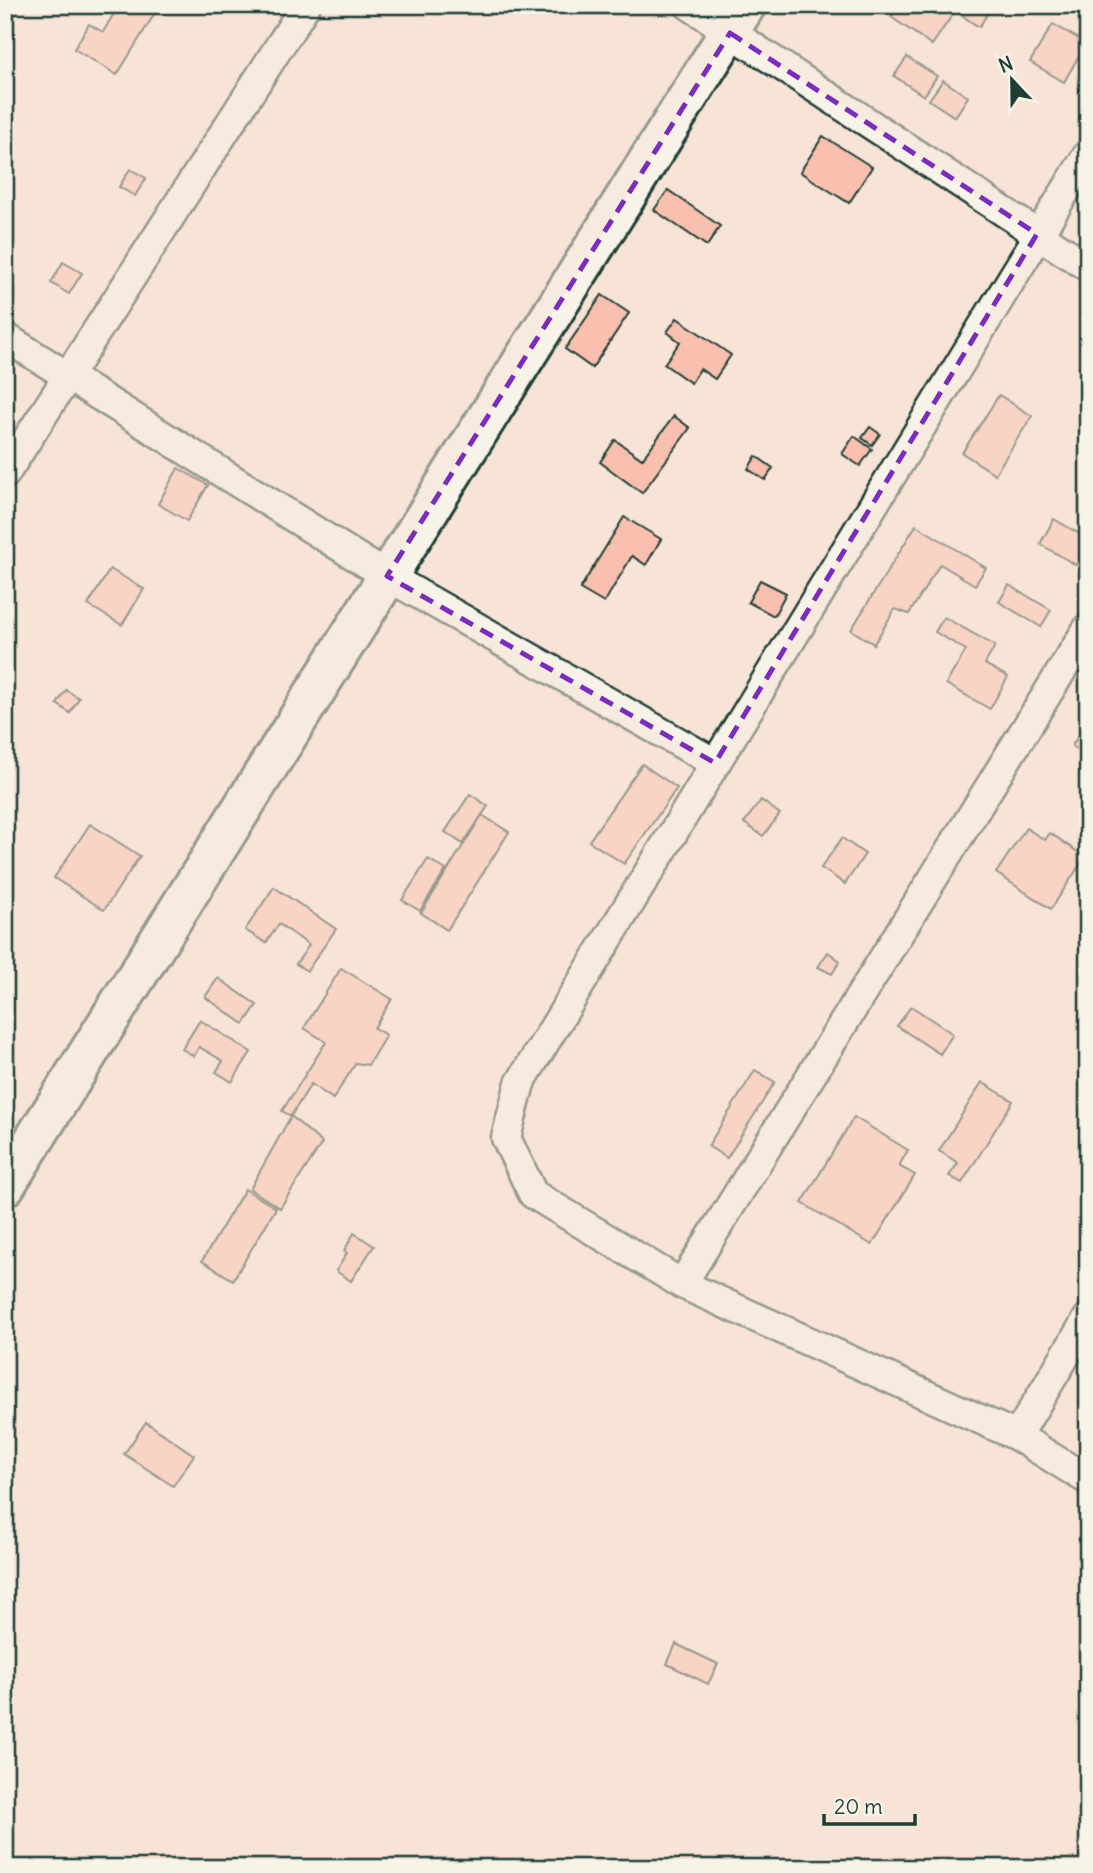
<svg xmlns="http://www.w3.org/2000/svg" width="1093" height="1873" viewBox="0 0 1093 1873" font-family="Delius,sans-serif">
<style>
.building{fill:#f9c0af;stroke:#1f3d34;stroke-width:2}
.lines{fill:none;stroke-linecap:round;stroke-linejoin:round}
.street-casing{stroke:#1f3d34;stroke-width:33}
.secondary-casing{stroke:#1f3d34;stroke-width:44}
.street{stroke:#f7f3e8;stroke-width:28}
.secondary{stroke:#f7f3e8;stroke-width:38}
.marked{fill:none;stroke:#7b2cbf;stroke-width:5;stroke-dasharray:14 9;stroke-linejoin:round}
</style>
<rect width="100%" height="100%" fill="#f8e4d7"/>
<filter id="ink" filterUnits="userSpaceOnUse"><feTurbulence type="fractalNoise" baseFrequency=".0143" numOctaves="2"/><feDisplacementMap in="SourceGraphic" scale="14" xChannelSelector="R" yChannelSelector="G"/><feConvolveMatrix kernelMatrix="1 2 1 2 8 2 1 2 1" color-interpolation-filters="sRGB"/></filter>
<g filter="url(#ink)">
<g class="building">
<polygon points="119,5 160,5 117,75 74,49 89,24 103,32"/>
<polygon points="899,5 993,5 979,27 955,11 932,45 891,17"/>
<polygon points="1053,24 1086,43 1064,82 1030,62"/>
<polygon points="907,57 937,76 924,96 894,76"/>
<polygon points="943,80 968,97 955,117 929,100"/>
<polygon points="823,136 872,167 849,203 800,172"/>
<polygon points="130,169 146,178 135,196 119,187"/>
<polygon points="668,190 720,226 707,246 654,210"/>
<polygon points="63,262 82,273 69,294 51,283"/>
<polygon points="602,295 629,313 592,368 565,349"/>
<polygon points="677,318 731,355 715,379 700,369 691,383 664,364 680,342 667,332"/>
<polygon points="999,395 1032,416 995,474 962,453"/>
<polygon points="674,416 690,428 642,493 600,462 615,440 642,459"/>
<polygon points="870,427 880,434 872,445 862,438"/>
<polygon points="854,436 872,449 860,466 842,454"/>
<polygon points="756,456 773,468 765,480 748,469"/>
<polygon points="178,468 208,485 187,521 158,504"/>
<polygon points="624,517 661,539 646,565 632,556 604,603 580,589"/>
<polygon points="1054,519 1088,539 1076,565 1040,544"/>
<polygon points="916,525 986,568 975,585 940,564 909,614 895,609 874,644 851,630"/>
<polygon points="110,569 144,589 122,625 88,605"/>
<polygon points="760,580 786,593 774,616 748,602"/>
<polygon points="1009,585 1051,610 1041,627 999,602"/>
<polygon points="944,617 995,646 985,664 1008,677 990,709 946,684 966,650 935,632"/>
<polygon points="66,690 79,698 70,713 57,704"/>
<polygon points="1081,731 1088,735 1084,753 1072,746"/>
<polygon points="642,764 677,788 624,864 589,841"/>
<polygon points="470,794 488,806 463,844 445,832"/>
<polygon points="761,800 780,814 763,836 744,823"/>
<polygon points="482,815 509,832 447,930 421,913"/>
<polygon points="90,824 140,856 104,910 54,878"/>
<polygon points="1026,828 1045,840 1050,833 1085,857 1051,909 996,873"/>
<polygon points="842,838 865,854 845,884 821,868"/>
<polygon points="428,859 446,870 420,911 402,900"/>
<polygon points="274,887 336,929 307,971 296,964 309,945 279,924 266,943 245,930"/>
<polygon points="828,952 840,961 832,974 818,967"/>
<polygon points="341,968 392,999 374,1028 386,1035 368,1065 356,1063 333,1099 311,1084 291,1116 282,1111 326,1042 304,1028"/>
<polygon points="218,978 257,1005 244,1024 205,997"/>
<polygon points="911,1006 953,1034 940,1054 897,1026"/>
<polygon points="200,1020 251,1052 232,1082 216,1072 223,1061 199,1047 194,1056 182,1049"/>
<polygon points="5,1038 13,1042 5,1054"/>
<polygon points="755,1070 775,1082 727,1158 708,1146"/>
<polygon points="982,1082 1013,1101 962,1183 949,1176 958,1163 939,1151"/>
<polygon points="291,1116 322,1143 280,1208 250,1189"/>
<polygon points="854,1117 908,1150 899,1166 915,1175 872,1245 802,1203"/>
<polygon points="245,1189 276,1208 233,1280 202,1261"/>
<polygon points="354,1233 374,1246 351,1281 336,1271 347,1253 344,1251"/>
<polygon points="146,1422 194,1455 173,1486 124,1454"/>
<polygon points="676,1644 718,1664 708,1684 667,1664"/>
</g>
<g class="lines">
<g class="street-casing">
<g id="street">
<polyline points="689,5 1088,267"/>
<polyline points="1088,154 520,1083 506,1138 533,1194 682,1284 1017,1436 1088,1480"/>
<polyline points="5,337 387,576 715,763"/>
<polyline points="5,474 306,5"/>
<polyline points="682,1284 1088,628"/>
<polyline points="1017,1436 1088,1318"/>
</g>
</g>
<g class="secondary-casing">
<polyline id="secondary" points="5,1186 746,5"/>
</g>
<use href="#street" class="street"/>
<use href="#secondary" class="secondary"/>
</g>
</g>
<path d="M0 0H1093V1873H0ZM730,33L1037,234L715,763L387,576Z" fill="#f8e4d7" fill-opacity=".55" fill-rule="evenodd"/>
<path class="marked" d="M730,33L1037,234L715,763L387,576Z"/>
<rect width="1093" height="1873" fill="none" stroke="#f7f3e8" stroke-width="28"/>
<rect x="14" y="14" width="1065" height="1845" fill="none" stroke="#1f3d34" stroke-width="2.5" filter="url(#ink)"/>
<g transform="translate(1012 80) rotate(338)" stroke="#f7f3e8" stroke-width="5" paint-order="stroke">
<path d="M0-5L12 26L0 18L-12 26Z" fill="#1f3d34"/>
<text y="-10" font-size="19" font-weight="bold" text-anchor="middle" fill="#1f3d34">N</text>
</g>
<path d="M824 1814v10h91v-10" fill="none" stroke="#1f3d34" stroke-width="3.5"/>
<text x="834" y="1814" font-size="21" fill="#1f3d34" stroke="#f7f3e8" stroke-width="5" paint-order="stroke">20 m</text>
</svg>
